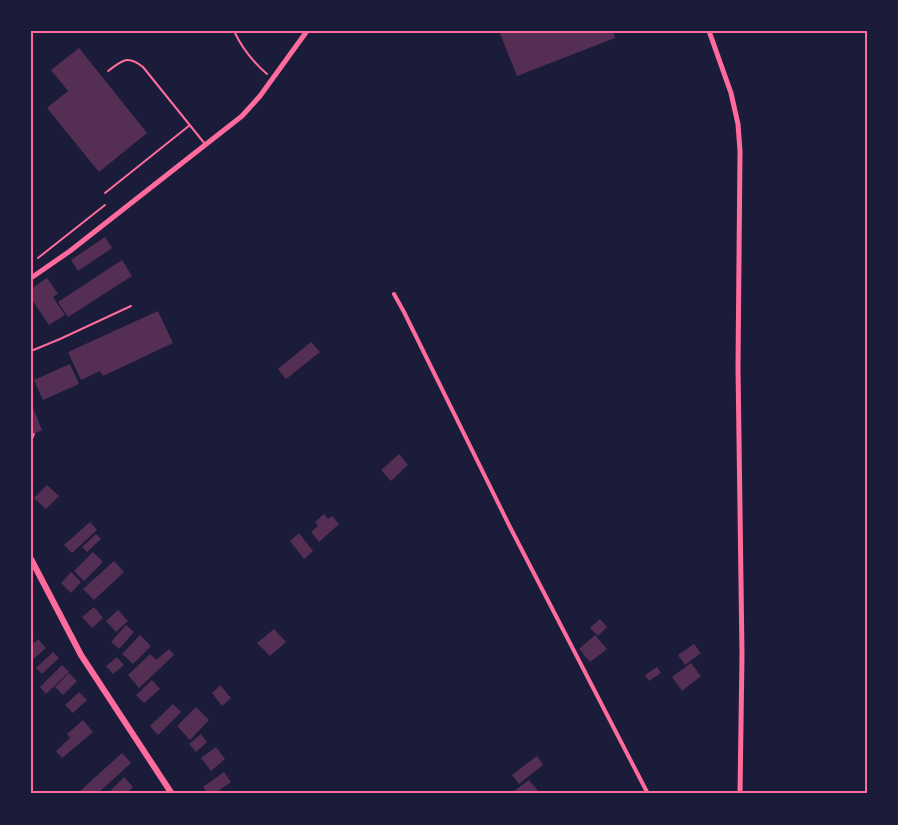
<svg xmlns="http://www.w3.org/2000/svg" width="898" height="825" viewBox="0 0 898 825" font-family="Raleway,sans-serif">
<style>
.building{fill:#542f53}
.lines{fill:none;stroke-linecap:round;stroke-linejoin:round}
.path{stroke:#ff6b9d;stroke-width:2}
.service{stroke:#ff6b9d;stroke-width:2}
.minor{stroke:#ff6b9d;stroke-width:4}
.tertiary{stroke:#ff6b9d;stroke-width:5}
.primary{stroke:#ff6b9d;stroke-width:6}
.neatline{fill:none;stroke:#ff6b9d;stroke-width:2}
</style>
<rect width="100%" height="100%" fill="#1b1b3a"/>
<g class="building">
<polygon points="499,31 613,31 615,38 517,76"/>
<polygon points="79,48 147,133 99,172 47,108 68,91 51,70"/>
<polygon points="105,237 112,248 78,271 71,260"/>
<polygon points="122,260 132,276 68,317 58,302"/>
<polygon points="47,278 58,294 53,297 65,315 49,325 31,298 31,289"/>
<polygon points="158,311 173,343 103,376 100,371 81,380 68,352"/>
<polygon points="311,342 320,352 286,379 278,369"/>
<polygon points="70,364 79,384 43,400 34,380"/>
<polygon points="31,403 42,430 31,435"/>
<polygon points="399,454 408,465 391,481 381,470"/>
<polygon points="47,485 59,496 46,509 34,498"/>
<polygon points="324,514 328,519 332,516 339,524 319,542 311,532 318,526 315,522"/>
<polygon points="90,522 97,530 72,553 64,545"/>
<polygon points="299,533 313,551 304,559 290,541"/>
<polygon points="96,534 101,539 87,552 82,547"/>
<polygon points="93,552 103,562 84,581 74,571"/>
<polygon points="114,561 124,572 94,600 83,589"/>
<polygon points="71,572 81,582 71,593 61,583"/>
<polygon points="94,607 103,618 92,628 82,617"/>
<polygon points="118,610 128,621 116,632 106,621"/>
<polygon points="600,619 607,627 598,636 590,628"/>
<polygon points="126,625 134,632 119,649 111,642"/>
<polygon points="274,629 286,642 270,656 257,643"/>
<polygon points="140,635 151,646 133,664 122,654"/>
<polygon points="595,635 607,649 590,662 579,649"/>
<polygon points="38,639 46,648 31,661 31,646"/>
<polygon points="694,644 701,653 685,665 678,655"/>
<polygon points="169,649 174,655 139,688 128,675 150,654 156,660"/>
<polygon points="53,652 59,658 42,674 36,668"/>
<polygon points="117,657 124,665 113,674 106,666"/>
<polygon points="691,663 701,676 682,691 672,677"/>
<polygon points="62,665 69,672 46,694 40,687"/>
<polygon points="657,667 661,673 649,681 645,675"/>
<polygon points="69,673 77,681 63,695 55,687"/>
<polygon points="152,680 160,689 144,703 136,695"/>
<polygon points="220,685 231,698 222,706 212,693"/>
<polygon points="79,692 87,700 73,713 65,705"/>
<polygon points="173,704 181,712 158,735 150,726"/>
<polygon points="196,707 209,720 190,740 177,726"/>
<polygon points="83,720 93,732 62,758 56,751 70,738 67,734"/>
<polygon points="201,734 207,742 196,752 189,744"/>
<polygon points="216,747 225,759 211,771 201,758"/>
<polygon points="122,753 131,763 97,794 83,794 80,791"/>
<polygon points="537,756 543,765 519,784 512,775"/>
<polygon points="224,772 231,782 214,794 208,794 203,787"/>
<polygon points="124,777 133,787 126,794 107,794"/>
<polygon points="529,780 539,792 537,794 510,794"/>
</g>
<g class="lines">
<path class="path" d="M234,31C242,48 253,62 267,74"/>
<g class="service">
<path d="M108,71C122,61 127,54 143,67L205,144"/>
<polyline points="105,193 190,125"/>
<polyline points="38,258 105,205"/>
<polyline points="31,351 60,339 131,306"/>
<polyline points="31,442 34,434"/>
</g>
<polyline class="minor" points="394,294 404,312 510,527 648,794"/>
<g class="tertiary">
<polyline points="709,31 731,93 738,124 740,151 738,367 742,654 740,794"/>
<polyline points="31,278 70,251 242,116 260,96 307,31"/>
</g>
<polyline class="primary" points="31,559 81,655 172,794"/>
</g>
<rect width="898" height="825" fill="none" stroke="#1b1b3a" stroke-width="65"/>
<rect x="32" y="32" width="834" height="760" class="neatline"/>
</svg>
